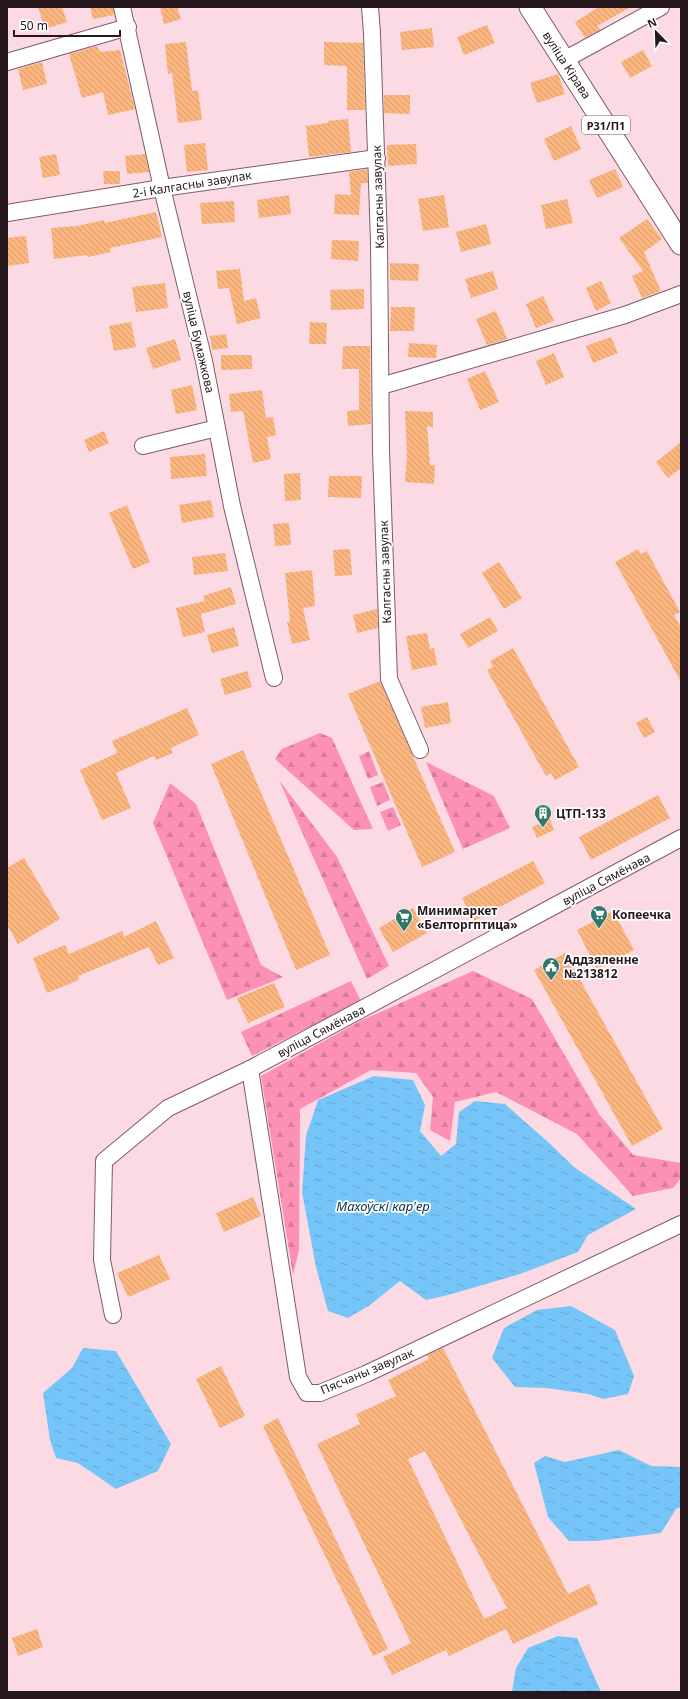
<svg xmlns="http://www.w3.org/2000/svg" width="688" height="1699" viewBox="0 0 688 1699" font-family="'Noto Sans',sans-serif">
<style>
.forest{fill:url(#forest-firs)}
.water{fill:url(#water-ripples)}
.building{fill:url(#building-back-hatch);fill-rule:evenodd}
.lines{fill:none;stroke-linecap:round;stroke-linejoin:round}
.minor-casing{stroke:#7f5b66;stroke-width:18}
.major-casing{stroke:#7f5b66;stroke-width:23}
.minor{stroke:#fff;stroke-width:16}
.major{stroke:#fff;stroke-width:21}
.labels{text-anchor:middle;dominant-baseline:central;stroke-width:3.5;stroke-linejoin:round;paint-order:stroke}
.shield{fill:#fff;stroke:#675d60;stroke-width:1}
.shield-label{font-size:11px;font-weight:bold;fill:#26171c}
.street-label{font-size:12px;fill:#26171c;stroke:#fff}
.poi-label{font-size:12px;font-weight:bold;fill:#26171c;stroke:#fff;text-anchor:start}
.water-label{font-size:13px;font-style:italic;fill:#03344d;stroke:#fff}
</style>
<defs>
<pattern id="forest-firs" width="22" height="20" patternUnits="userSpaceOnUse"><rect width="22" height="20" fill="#fc90b5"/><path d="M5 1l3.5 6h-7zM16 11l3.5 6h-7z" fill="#d87b9b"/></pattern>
<pattern id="water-ripples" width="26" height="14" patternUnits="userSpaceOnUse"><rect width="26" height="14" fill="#75c5f9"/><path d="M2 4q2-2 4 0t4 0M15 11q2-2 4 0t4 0" fill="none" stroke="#65a8d5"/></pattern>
<pattern id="building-back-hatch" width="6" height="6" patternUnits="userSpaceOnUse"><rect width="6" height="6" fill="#fbb57e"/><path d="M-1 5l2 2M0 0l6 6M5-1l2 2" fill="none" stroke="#d79b6c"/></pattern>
</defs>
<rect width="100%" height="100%" fill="#fcdae4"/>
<g class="forest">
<polygon points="320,733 332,738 373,829 354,830 275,759 282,749"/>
<polygon points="369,751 378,775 368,779 359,756"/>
<polygon points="426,762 494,796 510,828 463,849"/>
<polygon points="279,780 337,857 389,966 367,979"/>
<polygon points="383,782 390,800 377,806 370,787"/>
<polygon points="170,783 196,804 261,965 283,977 227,1000 153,823"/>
<polygon points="393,807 401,825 388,831 380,812"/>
<polygon points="473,971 532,999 599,1114 633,1155 681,1163 681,1178 673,1188 633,1196 577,1134 496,1092 455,1102 450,1141 430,1130 433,1097 416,1073 371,1070 300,1109 299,1250 293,1275 261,1076 360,1021"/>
<polygon points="351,981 361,1001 252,1056 241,1032"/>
</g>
<g class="water">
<polygon points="374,1076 413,1080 425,1105 420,1131 441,1156 456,1144 459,1112 475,1101 505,1104 548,1142 574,1167 636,1209 588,1235 578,1252 520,1274 448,1295 426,1300 400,1281 370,1305 348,1318 328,1311 316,1267 302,1192 306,1136 318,1100"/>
<polygon points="571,1306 615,1330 634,1376 628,1394 603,1399 588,1394 547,1388 515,1387 492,1358 504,1328 537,1310"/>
<polygon points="83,1348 116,1351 171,1444 158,1471 116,1489 78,1463 56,1458 50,1440 43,1393 72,1368"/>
<polygon points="619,1450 651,1466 681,1467 681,1507 676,1509 661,1533 596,1541 569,1541 548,1517 534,1463 545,1456 565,1462"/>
<polygon points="558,1636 577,1638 601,1692 512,1692 516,1668 528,1648"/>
</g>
<g class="building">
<polygon points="38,7 62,7 67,22 45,29"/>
<polygon points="90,7 113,7 114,15 93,19"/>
<polygon points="160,7 177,7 181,19 164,24"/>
<polygon points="599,7 631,7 597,26 600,30 585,38 575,22"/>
<polygon points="487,25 495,43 464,55 457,37"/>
<polygon points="432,28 434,47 402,50 400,32"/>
<polygon points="186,42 192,91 198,90 202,120 178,123 172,73 168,74 165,44"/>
<polygon points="324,42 363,43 365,110 347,110 347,66 324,65"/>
<polygon points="97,46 100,52 120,50 135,109 108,115 103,92 82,98 69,54"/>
<polygon points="643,50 652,66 630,78 621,62"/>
<polygon points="42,62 47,84 23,90 18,69"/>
<polygon points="558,74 565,94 537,103 530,83"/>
<polygon points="384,95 410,95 410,114 384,113"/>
<polygon points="348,119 351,152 309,157 306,126 328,123 328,121"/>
<polygon points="571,126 581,149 554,161 544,139"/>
<polygon points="205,143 208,170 187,172 184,145"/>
<polygon points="416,144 417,164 388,166 387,145"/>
<polygon points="56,154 60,175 43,178 39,157"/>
<polygon points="145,154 149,172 127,174 125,156"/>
<polygon points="367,169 368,183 361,183 359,215 334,214 335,194 351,195 349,172"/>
<polygon points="615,169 623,187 597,198 589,180"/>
<polygon points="103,171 120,171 120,184 104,184"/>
<polygon points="289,195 291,214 259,218 257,200"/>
<polygon points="444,195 449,227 423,231 418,199"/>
<polygon points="567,199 573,223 546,229 541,205"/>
<polygon points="234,201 235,222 202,224 200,203"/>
<polygon points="156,212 162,237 110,248 111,252 88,257 87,255 54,259 51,228 77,226 104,220 105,223"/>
<polygon points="647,219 662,239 644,252 661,291 642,298 632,276 643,271 619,238"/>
<polygon points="486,224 491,244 461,252 456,232"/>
<polygon points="26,236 29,263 7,266 7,238"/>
<polygon points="332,240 359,241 358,261 331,259"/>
<polygon points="390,263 419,264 418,281 390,280"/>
<polygon points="240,269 244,301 256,298 261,318 237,324 229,288 218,289 216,271"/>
<polygon points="493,271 498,289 471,298 465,279"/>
<polygon points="601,281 611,303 596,311 586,288"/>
<polygon points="165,283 168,308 136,312 132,287"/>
<polygon points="364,289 364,309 331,310 330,290"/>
<polygon points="543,296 554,321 536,328 526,304"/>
<polygon points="391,307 415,307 414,331 390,331"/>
<polygon points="496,311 507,339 487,345 476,319"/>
<polygon points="131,322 136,347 114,351 109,326"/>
<polygon points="310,322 327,323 326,344 309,344"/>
<polygon points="226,334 228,348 212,350 210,336"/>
<polygon points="611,337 618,353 593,363 586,346"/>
<polygon points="175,339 181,360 153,369 146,348"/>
<polygon points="409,343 437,345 436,358 408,357"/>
<polygon points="343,346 370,346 371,424 348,426 347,411 359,410 359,369 342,369"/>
<polygon points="554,353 564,377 546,385 536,361"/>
<polygon points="221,355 252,355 252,369 221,370"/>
<polygon points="485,371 499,402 480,410 467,379"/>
<polygon points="192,385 197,410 176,414 171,390"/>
<polygon points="262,390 266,418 273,417 276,435 267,437 271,459 253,463 243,411 231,412 229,394"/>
<polygon points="405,411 433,412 433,427 427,426 430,465 435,465 434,484 405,482 407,456"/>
<polygon points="104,431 109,443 89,452 84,440"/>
<polygon points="681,442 681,468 668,478 656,462"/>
<polygon points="205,454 207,476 171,479 170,457"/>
<polygon points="300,473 301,500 285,501 284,474"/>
<polygon points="329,476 362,476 361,498 328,497"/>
<polygon points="211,500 214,517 182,523 179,505"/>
<polygon points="127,505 150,562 133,569 109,513"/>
<polygon points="289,523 291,545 275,546 273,524"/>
<polygon points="350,549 352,575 335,576 333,550"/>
<polygon points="638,549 641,554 647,551 680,612 674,615 681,628 681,682 615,562"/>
<polygon points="225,553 228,571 194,575 192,557"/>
<polygon points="499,562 522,598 504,609 482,573"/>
<polygon points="312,570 315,606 303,608 310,640 292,644 287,622 290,622 285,573"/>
<polygon points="231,587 236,604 201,614 205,632 183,637 176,608 205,601 203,596"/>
<polygon points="377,609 378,628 357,633 353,615"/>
<polygon points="490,617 498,631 468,648 460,634"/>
<polygon points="234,627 239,646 212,653 207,635"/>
<polygon points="427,633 430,649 434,648 437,665 412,670 406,636"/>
<polygon points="513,648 579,767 555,780 551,773 546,776 487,670 493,667 490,661"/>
<polygon points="247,671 252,687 225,695 220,679"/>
<polygon points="380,681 455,852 422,867 348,694"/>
<polygon points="448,702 451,723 425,728 421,707"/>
<polygon points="187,708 199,735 171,748 173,753 156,760 154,756 116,773 131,808 102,820 80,770 117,753 112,741"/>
<polygon points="647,717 655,732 644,738 636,723"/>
<polygon points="243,750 330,955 296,970 211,764"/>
<polygon points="658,795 670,818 591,860 579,837"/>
<polygon points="550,819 554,830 537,838 532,827"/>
<polygon points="24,858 60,919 18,944 7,925 7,868"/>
<polygon points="533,861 545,883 474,921 462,898"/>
<polygon points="413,908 427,933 393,952 379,928"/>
<polygon points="613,911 634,950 597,969 577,930"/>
<polygon points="156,921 174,958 158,965 149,947 78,976 79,980 47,993 33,958 65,945 69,954 122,931 124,937"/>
<polygon points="565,953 663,1129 632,1146 534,970"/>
<polygon points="274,983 285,1007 248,1023 237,998"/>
<polygon points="253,1197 261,1216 224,1232 216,1213"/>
<polygon points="159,1255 170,1279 128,1297 117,1273"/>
<path d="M443,1348L568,1594L589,1584L598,1604L513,1644L506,1629L449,1656L446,1650L392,1675L383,1657L411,1643L317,1444L360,1424L356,1414L396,1396L388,1380L429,1359L427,1355ZM425,1451L507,1608L484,1619L408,1459Z"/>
<polygon points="221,1366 245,1416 220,1428 196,1379"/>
<polygon points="278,1418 388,1649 373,1656 263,1426"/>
<polygon points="37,1629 43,1647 18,1656 12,1638"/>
</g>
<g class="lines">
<g class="minor-casing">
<g id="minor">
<polyline points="122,7 162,188 204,361 232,506 274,678"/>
<polyline points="370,7 372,33 379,242 381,451 389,679 420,750"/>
<polyline points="564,60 661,7"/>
<polyline points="7,62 128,27"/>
<polyline points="7,213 162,188 377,158"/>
<polyline points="381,386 625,315 681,294"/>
<polyline points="143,446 217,428"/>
<polyline points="250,1069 298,1377 307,1393 320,1393 366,1374 681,1224"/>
<polyline points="113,1315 102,1260 104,1161 168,1108 250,1069 681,838"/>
</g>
</g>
<g class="major-casing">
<polyline id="major" points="530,7 681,244"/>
</g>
<use href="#minor" class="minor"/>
<use href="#major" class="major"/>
</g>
<defs>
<g id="building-pin" transform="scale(0.9)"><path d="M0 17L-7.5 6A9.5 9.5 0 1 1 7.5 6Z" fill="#327669" stroke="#fff"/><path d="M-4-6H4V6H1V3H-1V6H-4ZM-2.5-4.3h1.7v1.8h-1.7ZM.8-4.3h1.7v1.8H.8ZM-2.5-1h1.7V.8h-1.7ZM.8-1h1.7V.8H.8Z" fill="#fff"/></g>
<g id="supermarket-pin" transform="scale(0.9)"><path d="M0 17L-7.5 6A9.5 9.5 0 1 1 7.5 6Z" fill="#327669" stroke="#fff"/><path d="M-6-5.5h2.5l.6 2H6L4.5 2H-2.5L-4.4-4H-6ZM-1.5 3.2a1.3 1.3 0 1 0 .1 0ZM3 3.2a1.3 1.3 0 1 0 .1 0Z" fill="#fff"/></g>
<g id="civic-pin" transform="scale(0.9)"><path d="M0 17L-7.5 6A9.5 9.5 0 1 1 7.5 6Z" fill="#327669" stroke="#fff"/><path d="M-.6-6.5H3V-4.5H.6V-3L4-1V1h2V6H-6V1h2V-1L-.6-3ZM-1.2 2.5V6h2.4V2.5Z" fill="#fff"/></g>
</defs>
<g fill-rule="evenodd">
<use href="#building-pin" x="543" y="813"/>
<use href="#supermarket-pin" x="599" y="914"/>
<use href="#supermarket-pin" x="404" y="917"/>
<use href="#civic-pin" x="551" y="966"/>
</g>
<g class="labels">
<rect class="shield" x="582" y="116" width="48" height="18" rx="3"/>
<g class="shield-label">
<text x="606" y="125">Р31/П1</text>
</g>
<g class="street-label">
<text transform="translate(567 65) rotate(57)">вуліца Кірава</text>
<text transform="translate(192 184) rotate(-9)">2-і Калгасны завулак</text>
<text transform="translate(378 197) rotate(-92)">Калгасны завулак</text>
<text transform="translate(199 342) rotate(77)">вуліца Бумажкова</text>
<text transform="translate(385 572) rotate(-92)">Калгасны завулак</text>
<text transform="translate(606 879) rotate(-28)">вуліца Сямёнава</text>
<text transform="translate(321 1031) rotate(-28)">вуліца Сямёнава</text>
<text transform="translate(367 1371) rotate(-23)">Пясчаны завулак</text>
</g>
<g class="poi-label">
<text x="556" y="813">ЦТП-133</text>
<text x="417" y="910">Минимаркет<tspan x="417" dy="14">«Белторгптица»</tspan></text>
<text x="612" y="914">Копеечка</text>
<text x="564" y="959">Аддзяленне<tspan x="564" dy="14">№213812</tspan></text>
</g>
<g class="water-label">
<text x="383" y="1206">Махоўскі кар'ер</text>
</g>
</g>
<rect width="688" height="1699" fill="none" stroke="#26171c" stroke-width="16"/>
<g transform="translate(656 32) rotate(337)" stroke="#ffffff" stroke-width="3" paint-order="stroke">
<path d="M0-3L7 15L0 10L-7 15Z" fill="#26171c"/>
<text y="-6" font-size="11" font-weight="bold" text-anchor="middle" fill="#26171c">N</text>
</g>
<path d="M14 30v6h106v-6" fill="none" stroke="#26171c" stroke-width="2"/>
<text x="20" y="30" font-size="12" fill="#26171c" stroke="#ffffff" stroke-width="3" paint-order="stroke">50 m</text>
</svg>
